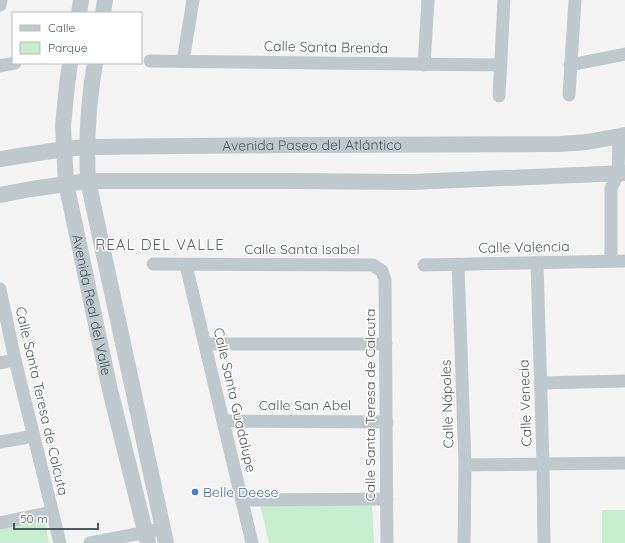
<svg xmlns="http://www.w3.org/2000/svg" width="625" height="543" viewBox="0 0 625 543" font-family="Quicksand,sans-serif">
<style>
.green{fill:#c6edcd}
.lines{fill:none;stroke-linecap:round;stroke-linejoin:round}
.minor{stroke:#bfc9cd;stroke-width:13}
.tertiary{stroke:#bfc9cd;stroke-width:16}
.shop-dot{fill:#3f7fe0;stroke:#fff;stroke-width:1.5}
.labels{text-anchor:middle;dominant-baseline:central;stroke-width:3;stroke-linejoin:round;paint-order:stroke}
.street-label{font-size:14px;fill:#4b595f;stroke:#fff}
.shop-label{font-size:14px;fill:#366cbe;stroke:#fff;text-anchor:start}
.neighbourhood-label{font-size:15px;letter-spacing:1px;fill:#5f6467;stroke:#fff}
</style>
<rect width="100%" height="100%" fill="#f4f3f3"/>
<g class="green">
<polygon points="259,500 372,506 374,543 269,543"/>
<rect x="602" y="510" width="23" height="33"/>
<polygon points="44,518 49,543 0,543 0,527"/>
</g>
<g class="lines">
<g class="minor">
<polyline points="0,5 1,0"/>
<polyline points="150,61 501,65"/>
<polyline points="183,61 193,0"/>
<polyline points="424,65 428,0"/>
<polyline points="570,65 625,54"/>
<polyline points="0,66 15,63"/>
<polyline points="569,95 575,0"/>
<polyline points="499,96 504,0"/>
<polyline points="611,261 611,188 618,174 619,137"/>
<polyline points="537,263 543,464 544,543"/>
<polyline points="153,264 373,265 382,271 385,280 387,543"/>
<polyline points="458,264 465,465 464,543"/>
<polyline points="186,265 252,543"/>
<polyline points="424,265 625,261"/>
<polyline points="0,289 15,360 60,543"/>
<polyline points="205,344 386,344"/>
<polyline points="0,363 15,360"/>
<polyline points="540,383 625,381"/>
<polyline points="223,421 387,422"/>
<polyline points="0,442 34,436"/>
<polyline points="465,465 625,463"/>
<polyline points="242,500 387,499"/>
<polyline points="0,523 52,512"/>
<polyline points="90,543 163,529"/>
</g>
<g class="tertiary">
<polyline points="79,13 81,0"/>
<polyline points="103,13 105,0"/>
<path id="s1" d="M70,63L67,85L63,126L66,183L110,390L148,543"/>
<path d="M95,63C88,103 86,140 88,181L166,543"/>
<path id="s2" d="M0,159L64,149L86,147L295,145L560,144L587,142L625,135"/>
<polyline points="0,195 31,189 88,181 287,181 412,182 625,173"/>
</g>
</g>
<circle class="shop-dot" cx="195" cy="492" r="4"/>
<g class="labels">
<g class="street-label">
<text transform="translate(326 47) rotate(1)">Calle Santa Brenda</text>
<text stroke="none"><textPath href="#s2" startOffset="313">Avenida Paseo del Atlántico</textPath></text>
<text transform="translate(524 247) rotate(-1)">Calle Valencia</text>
<text x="302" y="249">Calle Santa Isabel</text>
<text stroke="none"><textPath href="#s1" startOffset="245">Avenida Real del Valle</textPath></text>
<text transform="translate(235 400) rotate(77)">Calle Santa Guadalupe</text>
<text transform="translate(42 401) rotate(77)">Calle Santa Teresa de Calcuta</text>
<text transform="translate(525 403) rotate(-92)">Calle Venecia</text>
<text transform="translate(447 404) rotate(-92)">Calle Nápoles</text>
<text x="305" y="405">Calle San Abel</text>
<text transform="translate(370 405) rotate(-90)">Calle Santa Teresa de Calcuta</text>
</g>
<g class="shop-label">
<text x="203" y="492">Belle Deese</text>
</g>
<g class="neighbourhood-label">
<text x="160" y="244">REAL DEL VALLE</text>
</g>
</g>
<rect x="12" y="12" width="130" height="52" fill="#ffffff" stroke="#b7bdbf"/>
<rect x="20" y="25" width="20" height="6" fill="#bfc9cd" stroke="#b7bdbf"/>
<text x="48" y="32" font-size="12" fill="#4b595f">Calle</text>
<rect x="20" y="42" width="20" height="12" fill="#c6edcd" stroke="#b7bdbf"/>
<text x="48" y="52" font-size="12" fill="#4b595f">Parque</text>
<path d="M14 523v6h84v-6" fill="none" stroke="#4b595f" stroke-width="2"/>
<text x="20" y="523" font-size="12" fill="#4b595f" stroke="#ffffff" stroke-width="3" paint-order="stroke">50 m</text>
</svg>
